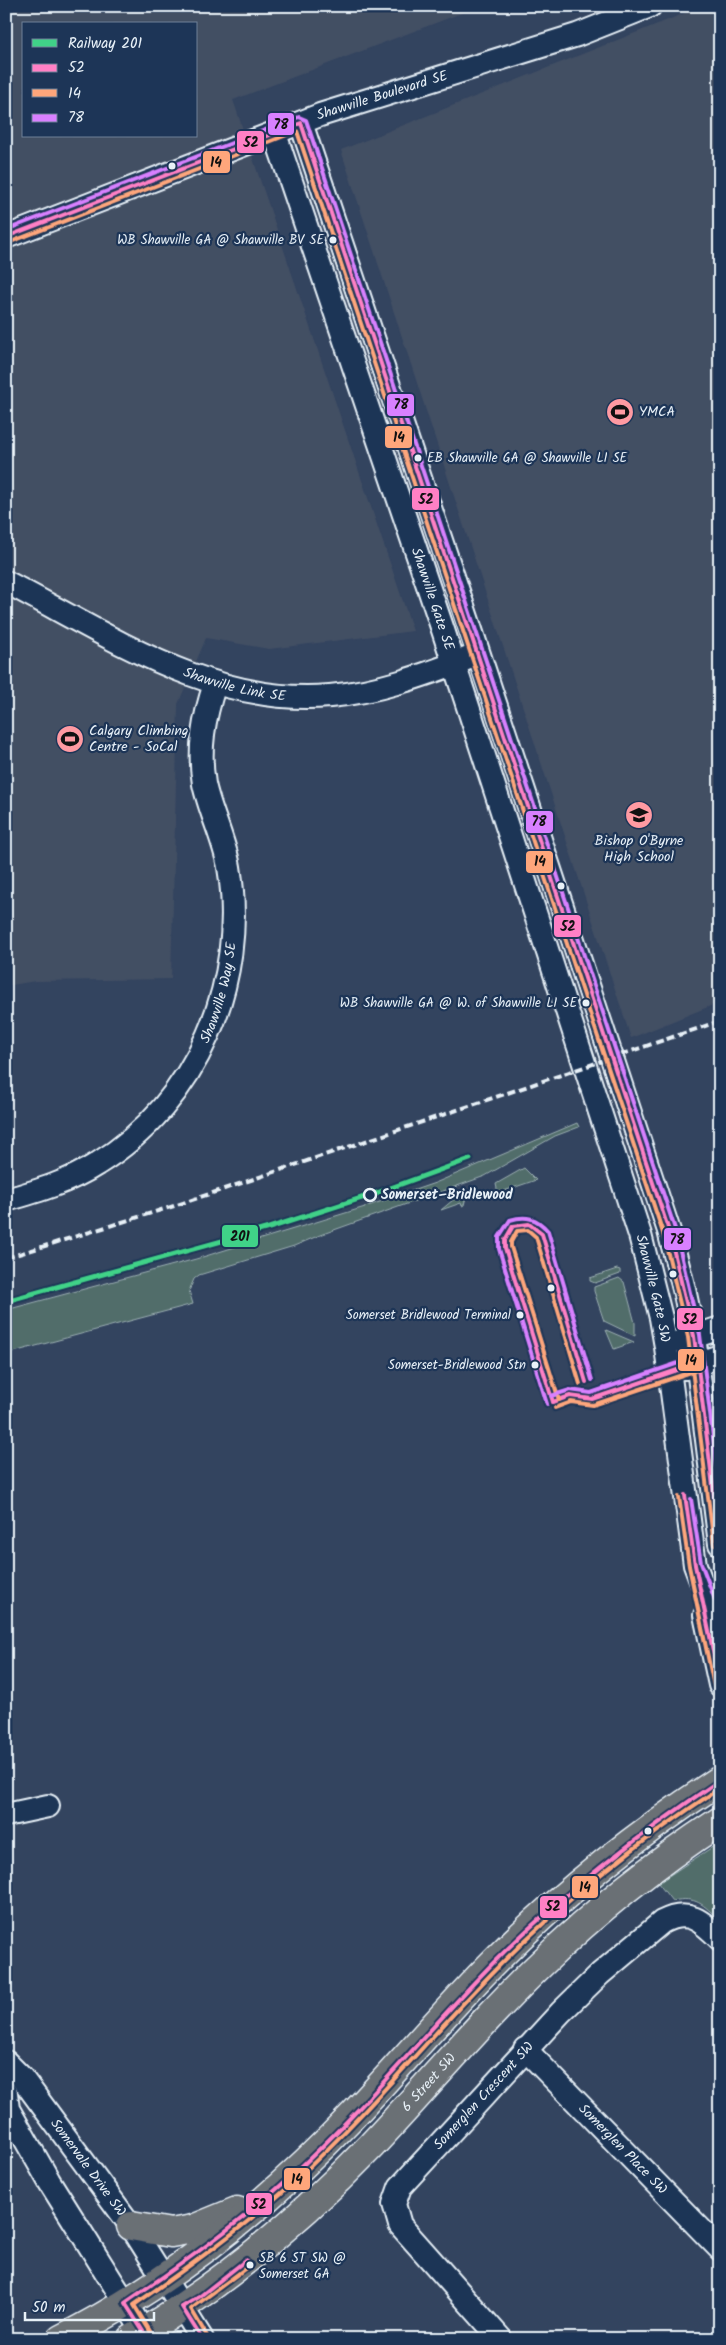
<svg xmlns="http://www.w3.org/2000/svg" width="726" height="2345" viewBox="0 0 726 2345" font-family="Kalam,sans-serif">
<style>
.built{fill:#434f64;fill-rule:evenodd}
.green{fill:#516d6b;stroke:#9cafb2}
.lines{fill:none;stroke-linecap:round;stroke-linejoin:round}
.minor-casing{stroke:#e8f1f8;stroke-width:26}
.major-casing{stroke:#e8f1f8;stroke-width:31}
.minor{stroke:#1d3557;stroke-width:22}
.major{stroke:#6b6f75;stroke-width:28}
.rail{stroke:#e8f1f8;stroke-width:4;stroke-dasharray:8 4;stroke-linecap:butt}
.bus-1-casing{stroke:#1d3557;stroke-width:8}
.bus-2-casing{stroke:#1d3557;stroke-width:8}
.bus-3-casing{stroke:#1d3557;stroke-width:8}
.bus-1{stroke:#ff80c5;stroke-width:4}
.bus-2{stroke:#fea67b;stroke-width:4}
.bus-3{stroke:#d880ff;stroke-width:4}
.rail-1-casing{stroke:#1d3557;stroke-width:9}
.rail-1{stroke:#40d288;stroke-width:5}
.bus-dot{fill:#e8f1f8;stroke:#1d3557;stroke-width:2}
.stop-dot{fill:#1d3557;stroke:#e8f1f8;stroke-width:2.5}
.labels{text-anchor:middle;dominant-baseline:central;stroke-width:4.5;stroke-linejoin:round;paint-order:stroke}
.bus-label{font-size:13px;fill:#e8f1f8;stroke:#1d3557;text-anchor:end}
.street-label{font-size:14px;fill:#e8f1f8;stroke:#1d3557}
.poi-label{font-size:14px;fill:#e8f1f8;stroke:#1d3557;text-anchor:start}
.stop-label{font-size:14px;font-weight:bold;fill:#e8f1f8;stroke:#1d3557;text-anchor:start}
.line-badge{stroke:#1d3557;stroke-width:2}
.pale-badge-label{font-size:14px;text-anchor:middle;font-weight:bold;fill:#111}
</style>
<rect width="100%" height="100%" fill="#33445f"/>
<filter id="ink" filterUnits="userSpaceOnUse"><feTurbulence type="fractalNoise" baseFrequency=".02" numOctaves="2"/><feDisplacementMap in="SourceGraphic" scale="10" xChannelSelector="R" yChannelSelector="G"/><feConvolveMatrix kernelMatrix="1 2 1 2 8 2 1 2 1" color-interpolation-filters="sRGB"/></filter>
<g filter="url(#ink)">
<g class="built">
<path d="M6,6H480L233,100L413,631L269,649L206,638L178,704L171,979L35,981L6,986ZM24,24H196V136H24Z"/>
<polygon points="703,6 720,6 720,1002 631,1038 341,150"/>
</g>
<g class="green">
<polygon points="577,1123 579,1127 555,1136 485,1176 320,1235 294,1246 199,1275 194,1279 189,1291 193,1304 6,1354 6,1310 196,1259 365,1207 435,1183"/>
<polygon points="524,1168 536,1180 498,1193 496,1184"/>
<polygon points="459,1195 466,1197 464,1205 462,1206 461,1203 441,1210"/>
<polygon points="617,1269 620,1270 620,1274 595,1283 590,1281 590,1278"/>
<polygon points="619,1278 624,1282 635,1323 635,1336 604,1321 594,1291 594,1287"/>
<polygon points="606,1330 634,1342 614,1349"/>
<path d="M720,1842V1920C702,1904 697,1896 672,1901L658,1883Z"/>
</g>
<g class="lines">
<g class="minor-casing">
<g id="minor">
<polyline points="301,123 468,621 669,1231 684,1289 694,1336 720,1544"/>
<path id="s1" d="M275,134L443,630L640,1235L661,1318L666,1347L695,1565L720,1632"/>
<path id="s2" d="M6,237L320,115L577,35L650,6"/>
<path id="s3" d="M6,582C107,634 212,707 330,696C377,692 425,675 469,658"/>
<path id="s4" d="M6,1200C38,1191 69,1182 97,1164C197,1103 248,981 229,867C224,839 210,812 204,784C198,749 204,717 215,684"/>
<polyline points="681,1341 720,1328"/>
<polyline points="685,1368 720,1356"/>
<polyline points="705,1615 720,1685"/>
<polyline points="6,1815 48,1806"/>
<path id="s5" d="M525,2049L720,2249"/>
<path id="s6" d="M6,2062L22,2078L131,2226L202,2339"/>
<polyline points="6,2093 8,2109 49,2181 148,2339"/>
<path id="s7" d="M501,2339L400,2225L394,2204L400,2187L561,2012L600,1974L662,1922C688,1908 702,1921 720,1939"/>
</g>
</g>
<g class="major-casing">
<g id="major">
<polyline points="131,2226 171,2233 193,2229 237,2211"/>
<path d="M61,2339C171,2284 270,2202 354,2114C402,2063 447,2009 496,1960C564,1891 639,1833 720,1780"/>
<path id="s8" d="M132,2339C220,2286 300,2220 371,2146C428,2086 481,2021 541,1964C596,1910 656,1863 720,1821"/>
</g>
</g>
<use href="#minor" class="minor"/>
<use href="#major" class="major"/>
<polyline class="rail" points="6,1258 174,1206 720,1021"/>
<g class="bus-1-casing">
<g id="bus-1">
<polyline points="6,237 301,123 669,1231 694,1336 720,1542"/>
<polyline points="553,1402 505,1248 505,1240 513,1226 529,1224 542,1234 586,1382"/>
<polyline points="553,1402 570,1396 592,1399 698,1363"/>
<polyline points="685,1495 695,1565 720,1684"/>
<path d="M148,2339L125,2303C182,2264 239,2224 290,2177C364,2110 426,2031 496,1960C564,1892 640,1834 720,1780"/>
<polyline points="202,2339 182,2307 199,2297 246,2260"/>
</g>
</g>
<g class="bus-2-casing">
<g id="bus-2">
<polyline points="8,243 297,131 663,1233 688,1337 714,1545"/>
<polyline points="559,1400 511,1247 511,1242 517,1231 528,1230 536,1237 580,1384"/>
<polyline points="555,1408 571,1402 593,1405 700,1369"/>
<polyline points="679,1497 689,1566 714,1686"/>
<path d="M153,2336L134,2305C190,2266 246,2226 296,2180C368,2113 430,2036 499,1966C566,1898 641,1840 720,1788"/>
<polyline points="207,2336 191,2309 250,2265"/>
</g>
</g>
<g class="bus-3-casing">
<g id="bus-3">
<polyline points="6,230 299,117 306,120 675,1229 700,1335 720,1492"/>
<polyline points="551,1396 570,1390 591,1393 696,1357"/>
<path d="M547,1404L499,1249V1237L510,1220C526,1215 537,1218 548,1231L592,1380"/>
<polyline points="691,1499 701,1563 720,1613"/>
</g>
</g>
<use href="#bus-1" class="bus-1"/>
<use href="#bus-2" class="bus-2"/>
<use href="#bus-3" class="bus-3"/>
<g class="rail-1-casing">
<polyline id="rail-1" points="6,1301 269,1228 374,1194 470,1159"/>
</g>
<use href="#rail-1" class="rail-1"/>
</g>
</g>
<defs>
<g id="stadium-disc" transform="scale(1.4375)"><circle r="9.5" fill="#ff9aa2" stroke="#1d3557"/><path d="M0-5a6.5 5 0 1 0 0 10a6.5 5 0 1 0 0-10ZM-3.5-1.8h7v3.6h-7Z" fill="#111"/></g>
<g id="school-disc" transform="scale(1.4375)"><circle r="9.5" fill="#ff9aa2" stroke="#1d3557"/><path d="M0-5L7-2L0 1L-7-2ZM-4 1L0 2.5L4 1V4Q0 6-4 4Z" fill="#111"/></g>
</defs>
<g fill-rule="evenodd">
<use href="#stadium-disc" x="620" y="412"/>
<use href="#stadium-disc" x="70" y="739"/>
<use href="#school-disc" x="639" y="815"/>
</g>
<g class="bus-dot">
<circle cx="172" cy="166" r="4.5"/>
<circle cx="333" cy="240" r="4.5"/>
<circle cx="418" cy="458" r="4.5"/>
<circle cx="561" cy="886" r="4.5"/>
<circle cx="586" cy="1003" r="4.5"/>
<circle cx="673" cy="1274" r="4.5"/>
<circle cx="551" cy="1288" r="4.5"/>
<circle cx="520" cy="1315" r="4.5"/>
<circle cx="535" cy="1365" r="4.5"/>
<circle cx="648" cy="1831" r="4.5"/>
<circle cx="250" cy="2265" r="4.5"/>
</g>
<circle class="stop-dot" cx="370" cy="1195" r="6"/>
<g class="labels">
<g class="bus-label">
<text x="324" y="240">WB Shawville GA @ Shawville BV SE</text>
<text x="427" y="458" text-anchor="start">EB Shawville GA @ Shawville LI SE</text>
<text x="577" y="1003">WB Shawville GA @ W. of Shawville LI SE</text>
<text x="511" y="1315">Somerset Bridlewood Terminal</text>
<text x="526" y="1365">Somerset-Bridlewood Stn</text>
<text x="259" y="2258" text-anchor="start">SB 6 ST SW @<tspan x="259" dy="16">Somerset GA</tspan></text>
</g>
<g class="street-label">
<text stroke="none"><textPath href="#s2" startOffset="402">Shawville Boulevard SE</textPath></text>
<text stroke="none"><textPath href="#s1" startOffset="491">Shawville Gate SE</textPath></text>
<text stroke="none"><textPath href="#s3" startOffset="252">Shawville Link SE</textPath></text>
<text stroke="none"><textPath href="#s4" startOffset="315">Shawville Way SE</textPath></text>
<text stroke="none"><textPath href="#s1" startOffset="1215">Shawville Gate SW</textPath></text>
<text stroke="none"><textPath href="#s8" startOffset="394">6 Street SW</textPath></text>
<text stroke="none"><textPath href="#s7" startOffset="316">Somerglen Crescent SW</textPath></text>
<text stroke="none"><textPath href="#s5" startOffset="140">Somerglen Place SW</textPath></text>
<text stroke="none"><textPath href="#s6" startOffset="134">Somervale Drive SW</textPath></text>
</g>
<g class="poi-label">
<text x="639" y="412">YMCA</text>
<text x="89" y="731">Calgary Climbing<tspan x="89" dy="16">Centre - SoCal</tspan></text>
<text x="639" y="841" text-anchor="middle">Bishop O'Byrne<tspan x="639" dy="16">High School</tspan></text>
</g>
<g class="stop-label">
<text x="381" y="1195">Somerset–Bridlewood</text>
</g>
</g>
<g class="line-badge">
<rect x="267" y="112" width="28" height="24" rx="5" fill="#d880ff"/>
<rect x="236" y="130" width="29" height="24" rx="5" fill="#ff80c5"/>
<rect x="202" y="150" width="29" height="24" rx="5" fill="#fea67b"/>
<rect x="386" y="393" width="29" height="24" rx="5" fill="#d880ff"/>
<rect x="384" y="425" width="29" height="24" rx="5" fill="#fea67b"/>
<rect x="411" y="487" width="29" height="24" rx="5" fill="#ff80c5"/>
<rect x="525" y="810" width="29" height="24" rx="5" fill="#d880ff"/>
<rect x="525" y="850" width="29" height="24" rx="5" fill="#fea67b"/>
<rect x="553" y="914" width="29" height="24" rx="5" fill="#ff80c5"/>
<rect x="221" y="1224" width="38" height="24" rx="5" fill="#40d288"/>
<rect x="663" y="1227" width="29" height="24" rx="5" fill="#d880ff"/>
<rect x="676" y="1307" width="28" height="24" rx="5" fill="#ff80c5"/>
<rect x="677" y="1348" width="28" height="24" rx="5" fill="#fea67b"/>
<rect x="571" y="1875" width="28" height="24" rx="5" fill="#fea67b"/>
<rect x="539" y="1895" width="29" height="24" rx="5" fill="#ff80c5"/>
<rect x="283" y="2167" width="28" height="24" rx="5" fill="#fea67b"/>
<rect x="245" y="2192" width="28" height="24" rx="5" fill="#ff80c5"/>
</g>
<g class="pale-badge-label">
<text x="281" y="129">78</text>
<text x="251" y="147">52</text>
<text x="216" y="167">14</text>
<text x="401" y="409">78</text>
<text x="399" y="442">14</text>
<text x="426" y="504">52</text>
<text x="539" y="826">78</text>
<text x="540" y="866">14</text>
<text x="568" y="931">52</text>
<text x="240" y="1241">201</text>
<text x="677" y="1244">78</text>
<text x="690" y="1324">52</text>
<text x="691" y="1365">14</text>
<text x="585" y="1892">14</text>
<text x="553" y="1911">52</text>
<text x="297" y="2184">14</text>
<text x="259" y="2209">52</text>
</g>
<rect width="726" height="2345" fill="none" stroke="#1d3557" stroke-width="25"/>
<rect x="12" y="12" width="701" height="2320" fill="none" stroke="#e8f1f8" stroke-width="2" filter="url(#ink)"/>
<rect x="22" y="22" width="175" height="115" fill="#1d3557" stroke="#6e8097"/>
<rect x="32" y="39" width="25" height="8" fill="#40d288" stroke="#6e8097"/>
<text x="68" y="48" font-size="15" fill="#e8f1f8">Railway 201</text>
<rect x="32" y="64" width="25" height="8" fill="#ff80c5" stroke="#6e8097"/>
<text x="68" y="72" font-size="15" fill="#e8f1f8">52</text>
<rect x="32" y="89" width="25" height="8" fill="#fea67b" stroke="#6e8097"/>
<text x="68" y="98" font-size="15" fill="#e8f1f8">14</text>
<rect x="32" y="114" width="25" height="8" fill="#d880ff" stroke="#6e8097"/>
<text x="68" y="122" font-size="15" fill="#e8f1f8">78</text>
<path d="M25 2312v8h129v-8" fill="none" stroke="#e8f1f8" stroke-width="2.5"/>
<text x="32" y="2312" font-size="15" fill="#e8f1f8" stroke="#1d3557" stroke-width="4" paint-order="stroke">50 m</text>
</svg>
